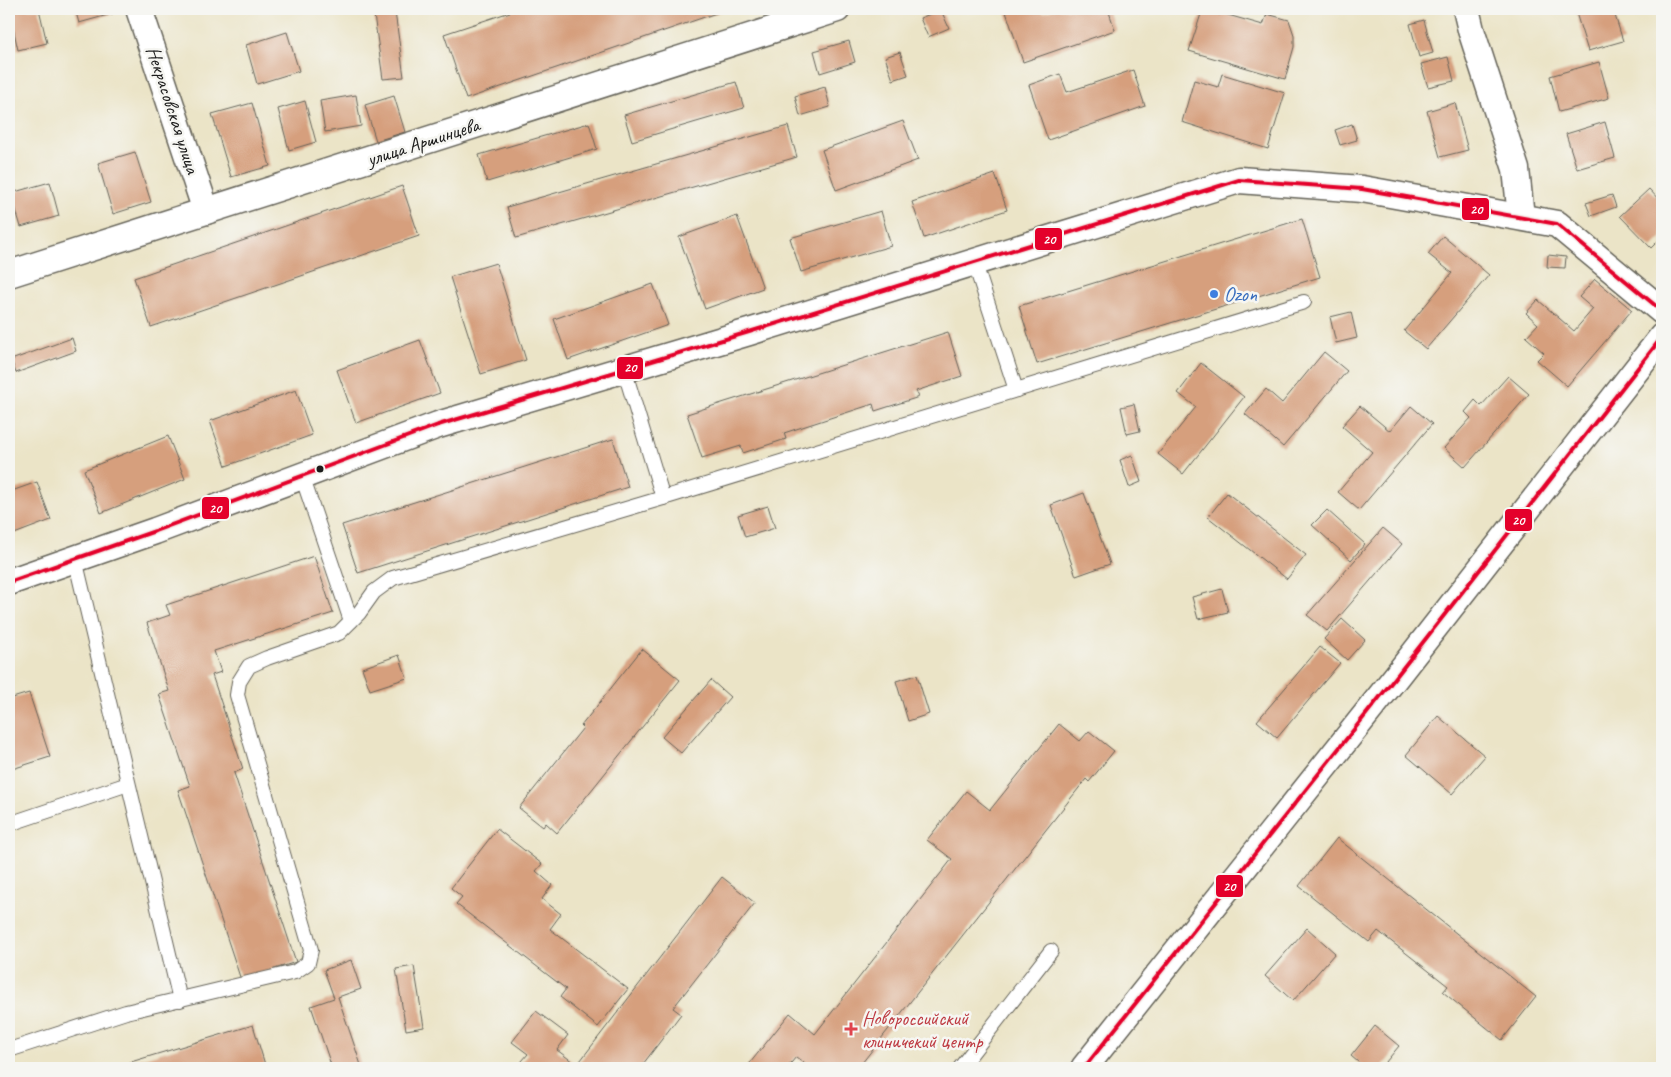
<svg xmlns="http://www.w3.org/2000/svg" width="1671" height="1077" viewBox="0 0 1671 1077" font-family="Caveat,sans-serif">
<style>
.building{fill:#d69f7d}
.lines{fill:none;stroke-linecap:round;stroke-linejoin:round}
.service-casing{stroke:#646258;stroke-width:16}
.minor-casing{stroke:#646258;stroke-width:29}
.service{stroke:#fff;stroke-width:14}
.minor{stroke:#fff;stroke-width:26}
.bus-1-casing{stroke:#f6f6f2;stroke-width:8}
.bus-1{stroke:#e4002b;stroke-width:4}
.shop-dot{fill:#3f7fe0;stroke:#f6f6f2;stroke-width:2}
.bus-dot{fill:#1c1c1c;stroke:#f6f6f2;stroke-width:2}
.health-dot{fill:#e0444e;stroke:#f6f6f2;stroke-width:2}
.labels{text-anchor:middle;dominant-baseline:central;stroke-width:5;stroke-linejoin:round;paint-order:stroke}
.street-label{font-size:20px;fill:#1c1c1c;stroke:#f6f6f2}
.shop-label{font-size:20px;fill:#366cbe;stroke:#f6f6f2;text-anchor:start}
.health-label{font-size:20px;fill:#be3a42;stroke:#f6f6f2;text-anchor:start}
.line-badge{stroke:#f6f6f2;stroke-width:2}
.badge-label{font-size:14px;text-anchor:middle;font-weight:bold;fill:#fff}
</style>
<rect width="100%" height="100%" fill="#f6f6f2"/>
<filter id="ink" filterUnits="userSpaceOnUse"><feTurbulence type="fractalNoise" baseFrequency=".02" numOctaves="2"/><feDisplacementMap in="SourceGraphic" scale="10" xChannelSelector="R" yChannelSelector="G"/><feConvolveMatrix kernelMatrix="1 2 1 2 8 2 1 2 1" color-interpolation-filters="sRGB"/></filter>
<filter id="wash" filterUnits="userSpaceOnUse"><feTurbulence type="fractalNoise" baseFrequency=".0096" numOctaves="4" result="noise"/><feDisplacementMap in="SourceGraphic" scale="20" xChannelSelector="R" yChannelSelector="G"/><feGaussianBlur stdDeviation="1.12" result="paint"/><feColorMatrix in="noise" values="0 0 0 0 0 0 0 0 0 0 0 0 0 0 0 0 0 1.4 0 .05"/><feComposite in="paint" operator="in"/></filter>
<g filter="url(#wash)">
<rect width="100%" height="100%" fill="#ebe4c7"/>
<g id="blocks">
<g class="building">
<polygon points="9,9 39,9 47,43 18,50"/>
<polygon points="75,9 114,9 115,13 79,23"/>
<polygon points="519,9 728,9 466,99 444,34"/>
<polygon points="1005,9 1042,9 1043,13 1055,9 1108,9 1115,30 1023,62"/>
<polygon points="1590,9 1613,9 1623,41 1588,51 1576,13"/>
<polygon points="941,10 949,28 928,37 920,18"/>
<polygon points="1202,11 1220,15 1221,13 1263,25 1267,14 1289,20 1294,35 1294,47 1285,79 1189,51"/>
<polygon points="395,12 404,77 383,79 374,15"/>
<polygon points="1424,20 1433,53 1419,57 1410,24"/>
<polygon points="287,32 299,71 257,84 246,45"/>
<polygon points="849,41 855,62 820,73 814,51"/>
<polygon points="900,52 908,75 893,80 885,57"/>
<polygon points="1448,57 1454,81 1428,87 1421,64"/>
<polygon points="1599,62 1609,98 1559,112 1550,76"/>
<polygon points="1133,70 1145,106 1048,140 1029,85 1060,74 1067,92"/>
<polygon points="1222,74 1285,93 1268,149 1182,122 1194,80 1218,87"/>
<polygon points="736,82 744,108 632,141 624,115"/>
<polygon points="825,87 830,107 800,116 795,96"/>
<polygon points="356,95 361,126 325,132 320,101"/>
<polygon points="394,96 405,132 376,141 365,105"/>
<polygon points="305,101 316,142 289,150 278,109"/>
<polygon points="252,103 270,166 231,177 212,114"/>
<polygon points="1455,103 1468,150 1440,157 1427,111"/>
<polygon points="903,121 918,160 836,190 822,150"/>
<polygon points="1605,122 1615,158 1577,169 1566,134"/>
<polygon points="589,123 597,149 487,182 479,155"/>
<polygon points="1352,124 1357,140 1340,145 1335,130"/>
<polygon points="788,126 797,157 516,238 507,207"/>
<polygon points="135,152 151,202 113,214 98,163"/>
<polygon points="995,174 1007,210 924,238 912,202"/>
<polygon points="50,182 59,216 21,227 11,193"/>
<polygon points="402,186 419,236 151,327 134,278"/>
<polygon points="1649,189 1662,203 1662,237 1651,248 1620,216"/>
<polygon points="1612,195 1616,207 1591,216 1586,203"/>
<polygon points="881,211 891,246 801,272 790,238"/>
<polygon points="737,216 763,288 705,309 679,237"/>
<polygon points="1302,219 1320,277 1037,364 1019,306"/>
<polygon points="1443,236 1489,275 1426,349 1404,331 1452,273 1428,254"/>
<polygon points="1548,255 1566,257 1565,268 1547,267"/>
<polygon points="496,263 526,360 481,374 450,277"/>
<polygon points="1595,279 1632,310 1567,386 1537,360 1544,353 1526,337 1538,324 1526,313 1538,300 1574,331 1593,309 1579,297"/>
<polygon points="653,284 668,325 568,360 554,319"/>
<polygon points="1351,312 1357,338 1336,343 1330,317"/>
<polygon points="948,332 962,376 916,391 919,397 875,411 873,404 784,433 786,439 743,453 741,446 702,458 687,414"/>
<polygon points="72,338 76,351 16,373 11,360"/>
<polygon points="420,340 440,393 356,423 337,370"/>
<polygon points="1324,352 1347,371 1283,447 1245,414 1266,389 1282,403"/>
<polygon points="1201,363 1244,397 1183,474 1158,454 1196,407 1178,393"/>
<polygon points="1508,376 1529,394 1465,467 1444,448 1471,418 1465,412 1475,400 1481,406"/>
<polygon points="296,390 312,435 226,466 210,421"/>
<polygon points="1134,404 1140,431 1127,434 1121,407"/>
<polygon points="1360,406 1390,431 1411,406 1432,424 1359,510 1338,492 1372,452 1342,426"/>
<polygon points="168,436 185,479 101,513 84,470"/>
<polygon points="613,439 628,487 358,573 342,525"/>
<polygon points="1132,455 1141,482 1129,487 1120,460"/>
<polygon points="37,482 51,520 9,536 9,492"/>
<polygon points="1084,493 1110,564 1076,576 1051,505"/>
<polygon points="1227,493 1306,555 1287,579 1208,517"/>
<polygon points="768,506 775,528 745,537 738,515"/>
<polygon points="1327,510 1365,544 1351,560 1312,525"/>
<polygon points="1383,528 1402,544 1327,631 1307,615"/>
<polygon points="314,556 333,613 214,651 221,672 212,675 243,769 234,773 296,962 241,980 178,790 190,786 159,694 169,691 147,623 170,615 166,605"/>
<polygon points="1222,589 1228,612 1198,619 1192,597"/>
<polygon points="1342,619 1365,640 1347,660 1324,639"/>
<polygon points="1320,647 1340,663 1277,738 1257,721"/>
<polygon points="642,649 680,680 557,833 546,823 543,827 519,808 583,728 581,726"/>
<polygon points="399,655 407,678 370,690 362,668"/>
<polygon points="917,675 929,714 908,721 896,681"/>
<polygon points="711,680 730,697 681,753 662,737"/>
<polygon points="29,693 50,757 9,770 9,699"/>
<polygon points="1438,716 1485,756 1452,794 1406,755"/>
<polygon points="1059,724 1080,741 1089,731 1114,751 1089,782 1086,779 858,1068 811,1068 796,1057 787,1068 746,1068 790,1013 815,1034 952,859 927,840 966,791 990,810"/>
<polygon points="497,829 542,864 536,871 552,885 542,899 561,914 550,929 628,989 598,1027 560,997 566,989 456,904 462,897 451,888"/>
<polygon points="1337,838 1536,997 1502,1040 1443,992 1448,986 1378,931 1369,942 1299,886"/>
<polygon points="722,877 755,903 673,1008 681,1014 640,1068 516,1068 528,1054 512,1042 536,1011 568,1035 557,1050 577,1065"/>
<polygon points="1307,928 1335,953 1293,1001 1265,976"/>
<polygon points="351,960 361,989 338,997 362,1068 332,1068 311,1006 334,998 324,970"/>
<polygon points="414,966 424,1027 406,1030 396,969"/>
<polygon points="253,1025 266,1068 111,1068"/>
<polygon points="1375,1026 1399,1046 1381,1068 1365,1068 1351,1056"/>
</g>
</g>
</g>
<g filter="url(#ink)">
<use href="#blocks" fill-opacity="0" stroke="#646258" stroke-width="1"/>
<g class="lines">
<g class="service-casing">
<g id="service">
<polyline points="974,261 1016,390"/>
<polyline points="624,369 663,498"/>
<polyline points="302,476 351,621"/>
<polyline points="75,559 180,1000"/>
<polyline points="9,824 128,784"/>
<polyline points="9,1050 126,1012 295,972 308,963 311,950 237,695 239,682 249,666 267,658 339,633 359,613 374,592 393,578 663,498 1304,302"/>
<polyline points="960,1068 1051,951"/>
</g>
</g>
<g class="minor-casing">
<g id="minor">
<polyline points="139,9 206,211"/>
<polyline points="1466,9 1471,30 1516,169 1521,217"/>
<polyline points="9,274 837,9"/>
<polyline points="9,582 155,531 438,425 749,332 1239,180 1362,189 1557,224 1662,311"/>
<polyline points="1084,1068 1395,678 1662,337"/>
</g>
</g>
<use href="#service" class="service"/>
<use href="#minor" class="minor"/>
<g class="bus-1-casing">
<g id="bus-1">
<polyline points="9,582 155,531 438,425 749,332 1239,180 1362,189 1557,224 1662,311"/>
<polyline points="1084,1068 1395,678 1662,337"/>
</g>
</g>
<use href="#bus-1" class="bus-1"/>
</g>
</g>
<circle class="shop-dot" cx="1214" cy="294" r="5"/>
<circle class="bus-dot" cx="320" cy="469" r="4.5"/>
<path class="health-dot" d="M848.5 1021.5h5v5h5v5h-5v5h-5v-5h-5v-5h5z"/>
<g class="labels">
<g class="street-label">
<text transform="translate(173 110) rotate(72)">Некрасовская улица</text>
<text transform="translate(423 142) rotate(-18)">улица Аршинцева</text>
</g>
<g class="shop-label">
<text x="1224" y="294">Ozon</text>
</g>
<g class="health-label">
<text x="862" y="1018">Новороссийский<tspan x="862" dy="23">клиничекий центр</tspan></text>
</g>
</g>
<g class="line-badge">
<rect x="1461" y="197" width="29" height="24" rx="5" fill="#e4002b"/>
<rect x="1034" y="227" width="29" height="24" rx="5" fill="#e4002b"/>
<rect x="616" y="356" width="28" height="24" rx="5" fill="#e4002b"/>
<rect x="201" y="496" width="29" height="24" rx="5" fill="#e4002b"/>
<rect x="1504" y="508" width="29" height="24" rx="5" fill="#e4002b"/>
<rect x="1215" y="874" width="29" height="24" rx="5" fill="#e4002b"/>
</g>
<g class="badge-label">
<text x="1476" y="214">20</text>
<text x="1049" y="244">20</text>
<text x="630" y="372">20</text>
<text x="215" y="513">20</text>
<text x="1518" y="525">20</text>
<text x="1229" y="891">20</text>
</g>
<rect width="1671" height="1077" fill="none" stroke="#f6f6f2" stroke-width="30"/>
</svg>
